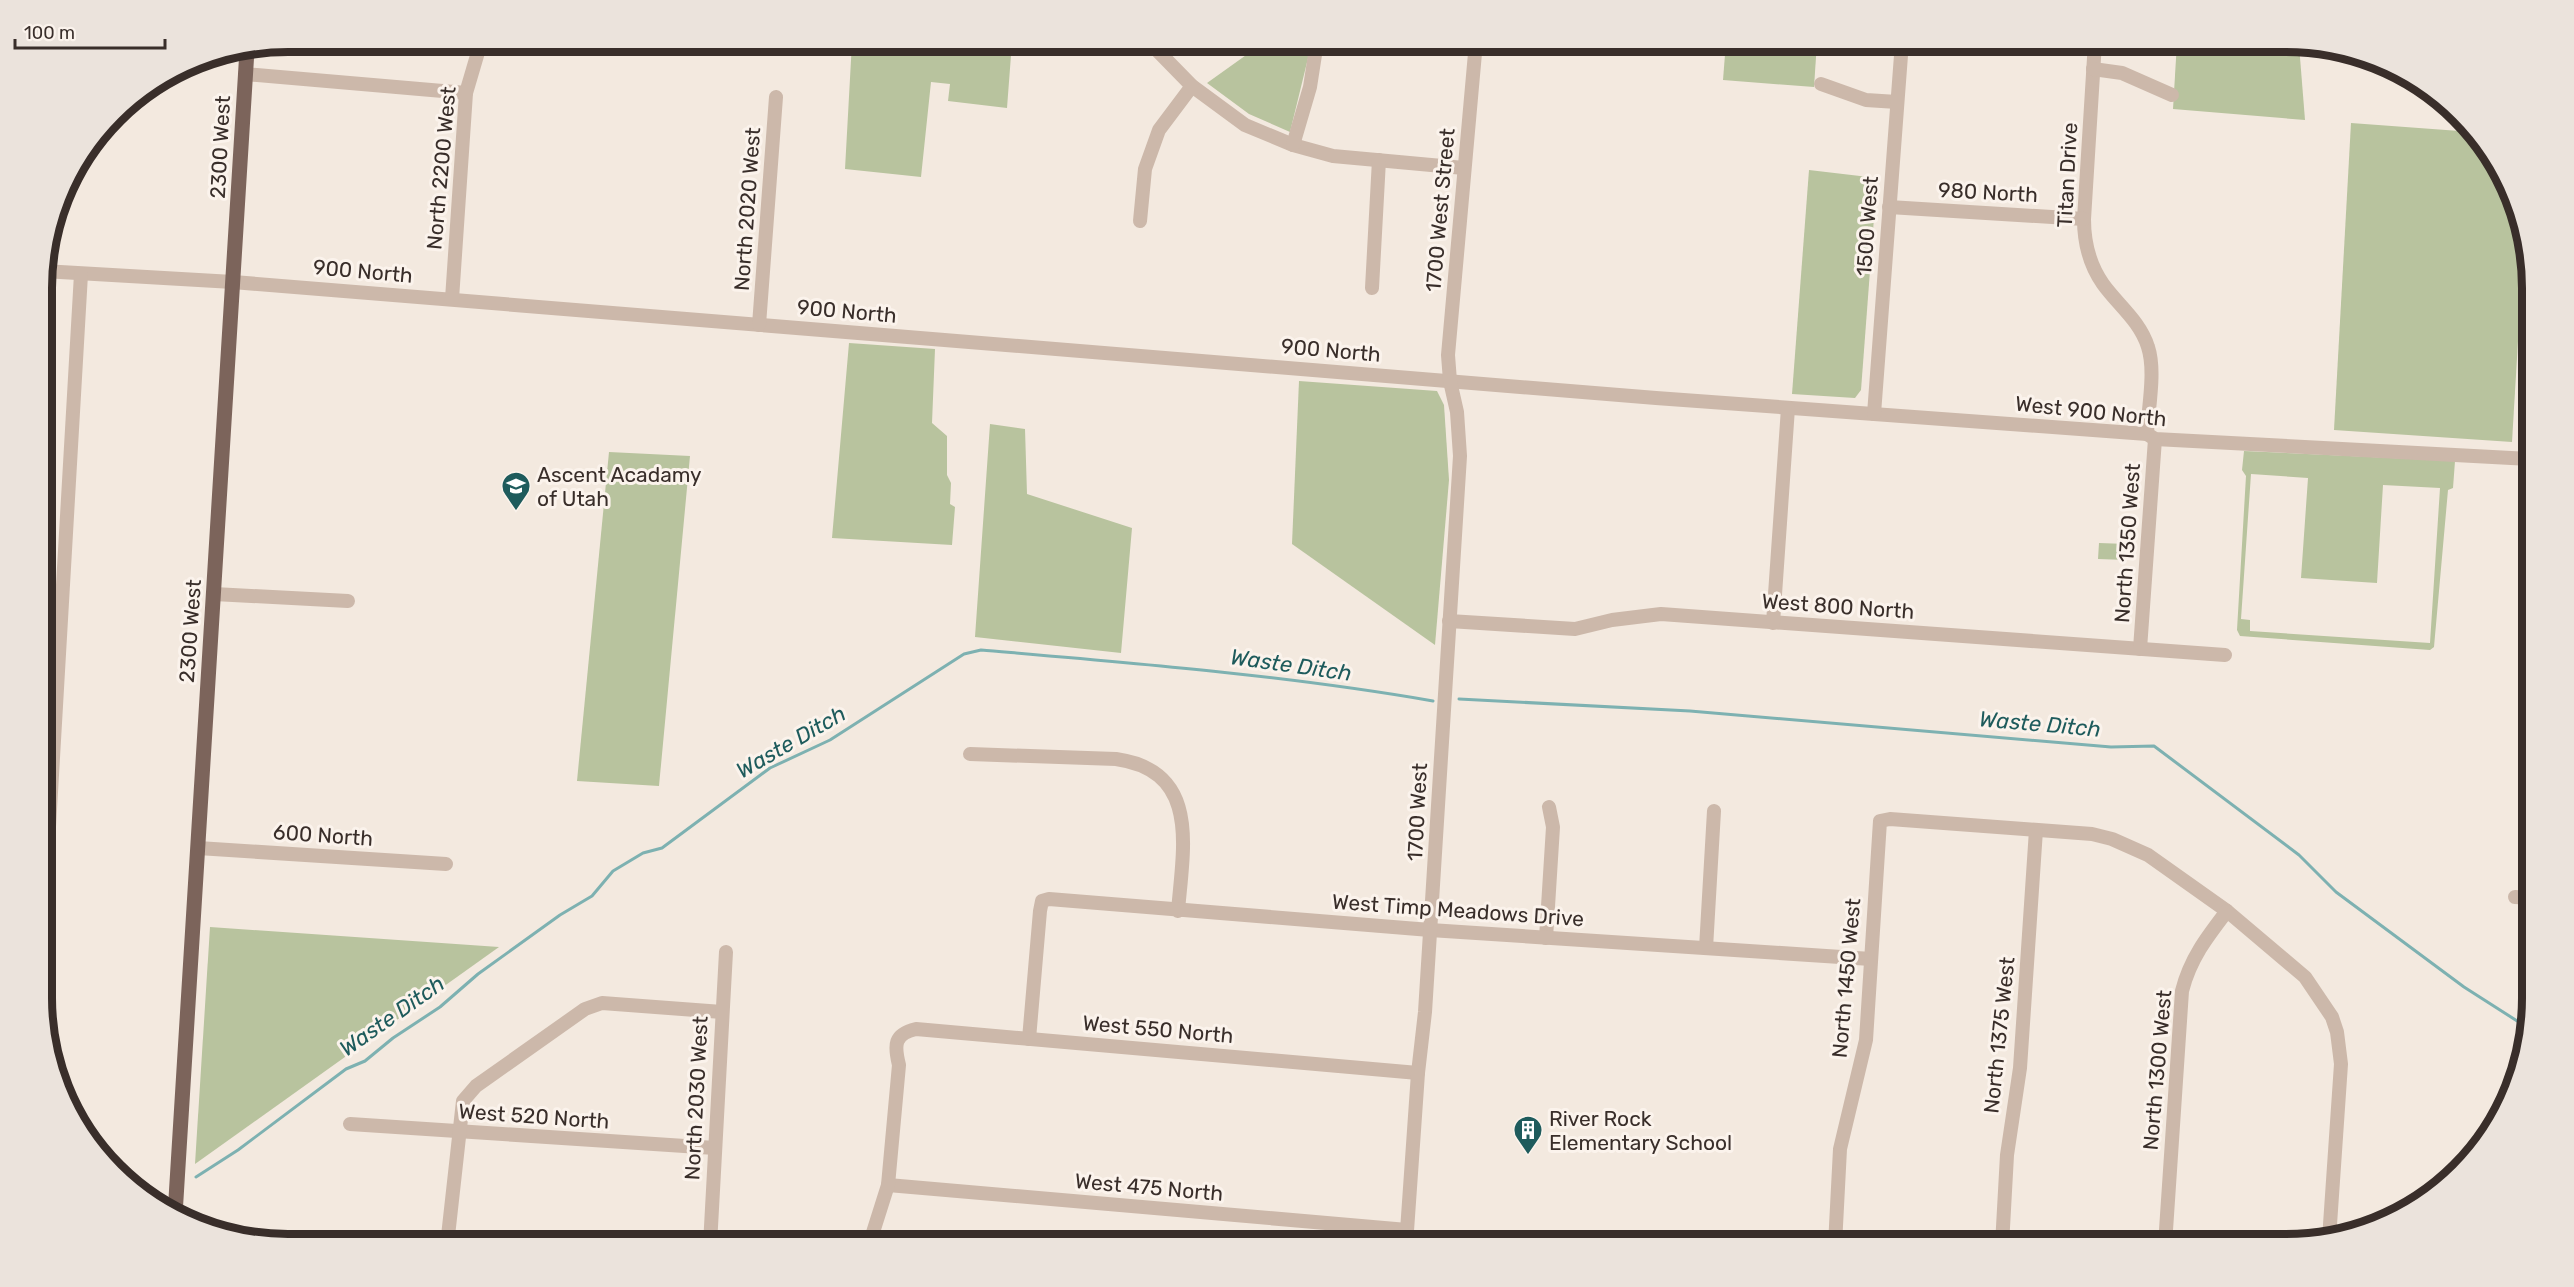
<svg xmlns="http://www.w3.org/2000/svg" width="2574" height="1287" viewBox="0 0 2574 1287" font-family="Rubik,sans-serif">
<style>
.green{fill:#b8c39e;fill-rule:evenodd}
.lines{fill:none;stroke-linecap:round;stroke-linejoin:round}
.stream{stroke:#7db1b1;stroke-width:3}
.minor{stroke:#ccb8aa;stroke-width:14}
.major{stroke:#7c645b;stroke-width:15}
.labels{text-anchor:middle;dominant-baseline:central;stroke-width:6;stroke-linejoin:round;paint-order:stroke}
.street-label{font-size:21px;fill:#392e2a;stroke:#fbf3ec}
.poi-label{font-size:21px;fill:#392e2a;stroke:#fbf3ec;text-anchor:start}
.water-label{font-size:22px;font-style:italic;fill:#1e5b5c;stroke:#fbf3ec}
.rim{fill:none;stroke:#392e2a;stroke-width:8}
</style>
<rect width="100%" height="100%" fill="#f3e9df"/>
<g class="green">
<polygon points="852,42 1012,42 1007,108 948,101 950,84 931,82 921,177 845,169"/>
<polygon points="1240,42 1260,42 1310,50 1290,132 1249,114 1207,83 1249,53"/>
<polygon points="1726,42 1817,42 1814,87 1723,80"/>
<polygon points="2177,42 2285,42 2299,45 2305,120 2173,109"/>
<polygon points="2351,123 2473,132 2490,151 2524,240 2512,442 2334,430"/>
<polygon points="1809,170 1877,178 1861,390 1855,398 1792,394"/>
<polygon points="849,343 935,349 932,423 947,436 947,475 951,483 950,504 955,507 952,545 832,538"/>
<polygon points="1299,381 1437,391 1444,405 1449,480 1435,645 1292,544"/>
<polygon points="990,424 1025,429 1027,494 1132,528 1121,653 975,637"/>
<path d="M2244,451L2455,461L2453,488L2448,490L2434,647L2430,650L2240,636L2237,630L2246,476L2242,470ZM2251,474L2308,478L2301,578L2377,583L2383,485L2440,488L2430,643L2250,631V620L2241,619Z"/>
<polygon points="609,452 690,456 659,786 577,781"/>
<polygon points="2099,543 2127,544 2126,560 2098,559"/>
<polygon points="210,927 499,947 195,1164"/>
</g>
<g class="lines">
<g class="stream">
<polyline points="1459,699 1690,711 2111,747 2154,746 2299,855 2336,892 2464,987 2525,1026"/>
<path d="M196,1177L238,1150L346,1069L365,1061L393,1038L440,1007L478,974L560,915L592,896L613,871L643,853L662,848L770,768L830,740L964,654L981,650C1132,663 1283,675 1433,701"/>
</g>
<g class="minor">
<polyline points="1149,42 1192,86 1245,125 1293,145 1333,156 1464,168"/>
<path d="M2095,42L2084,219C2084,242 2089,264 2103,284C2118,305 2140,321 2148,347C2156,371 2148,409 2147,434"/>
<polyline points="2093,69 2122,73 2172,95"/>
<polyline points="245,74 466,93"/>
<polyline points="1821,84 1866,100 1897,102"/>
<polyline points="1293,145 1310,87 1317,42"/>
<polyline points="1889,207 2084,219"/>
<polyline points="1140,221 1145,169 1159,130 1192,86"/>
<polyline points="43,271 233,282 1656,398 2147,434 2155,439 2530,459"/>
<polyline points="1372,288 1379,160"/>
<polyline points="452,299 466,93 481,42"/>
<polyline points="759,325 776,97"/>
<polyline points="1874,414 1902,42"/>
<polyline points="214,594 348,601"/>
<polyline points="1449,621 1575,629 1612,620 1661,614 2225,655"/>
<polyline points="1773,623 1788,408"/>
<polyline points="2140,649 2155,439"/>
<path d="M970,754L1116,759C1201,771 1183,848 1178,911"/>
<polyline points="198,848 446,864"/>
<polyline points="2515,897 2532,898"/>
<polyline points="44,913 81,274"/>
<polyline points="1546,938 1553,827 1549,807"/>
<polyline points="1706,948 1714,811"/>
<polyline points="1029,1039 1040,911 1042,901 1049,899 1430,930 1871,959"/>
<polyline points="350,1124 715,1148"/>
<polyline points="888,1185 1407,1230"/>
<polyline points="447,1245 463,1101 476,1086 585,1009 602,1003 722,1012"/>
<polyline points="710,1245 726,952"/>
<path d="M869,1245L888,1185L899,1065C894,1045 894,1034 916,1029L1418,1073"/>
<polyline points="1406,1245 1418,1073 1425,1012 1460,456 1457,412 1450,381 1448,355 1476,42"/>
<polyline points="1835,1245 1840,1149 1866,1040 1880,821 1890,819 2092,834 2112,839 2148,855 2227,911 2305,977 2332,1017 2337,1032 2341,1064 2329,1239"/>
<polyline points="2002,1245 2007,1155 2020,1068 2036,830"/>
<path d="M2165,1245L2182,991C2190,959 2207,937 2227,911"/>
</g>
<polyline class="major" points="175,1215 247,50"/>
</g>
<defs>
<g id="school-pin" transform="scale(1.5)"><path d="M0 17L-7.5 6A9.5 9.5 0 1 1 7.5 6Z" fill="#1e5b5c" stroke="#fbf3ec"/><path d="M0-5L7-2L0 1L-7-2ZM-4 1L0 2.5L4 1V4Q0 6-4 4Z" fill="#fff"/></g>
<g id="building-pin" transform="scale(1.5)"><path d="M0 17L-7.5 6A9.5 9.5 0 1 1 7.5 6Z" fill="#1e5b5c" stroke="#fbf3ec"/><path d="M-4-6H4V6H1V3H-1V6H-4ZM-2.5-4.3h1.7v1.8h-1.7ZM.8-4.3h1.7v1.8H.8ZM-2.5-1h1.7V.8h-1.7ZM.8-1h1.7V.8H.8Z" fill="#fff"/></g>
</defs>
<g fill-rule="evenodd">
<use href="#school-pin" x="516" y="486"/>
<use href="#building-pin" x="1528" y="1130"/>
</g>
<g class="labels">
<g class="street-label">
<text transform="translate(220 147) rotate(-87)">2300 West</text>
<text transform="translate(441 168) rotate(-85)">North 2200 West</text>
<text transform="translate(2067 175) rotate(-87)">Titan Drive</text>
<text transform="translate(1988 192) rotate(3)">980 North</text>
<text transform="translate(747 209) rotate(-86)">North 2020 West</text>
<text transform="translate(1440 210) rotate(-85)">1700 West Street</text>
<text transform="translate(1867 226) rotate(-86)">1500 West</text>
<text transform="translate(363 271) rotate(5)">900 North</text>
<text transform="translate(847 311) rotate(5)">900 North</text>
<text transform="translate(1331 350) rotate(5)">900 North</text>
<text transform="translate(2091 411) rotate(6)">West 900 North</text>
<text transform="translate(2127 543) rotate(-86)">North 1350 West</text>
<text transform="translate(1838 606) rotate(4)">West 800 North</text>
<text transform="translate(190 631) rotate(-86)">2300 West</text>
<text transform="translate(1417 812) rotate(-87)">1700 West</text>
<text transform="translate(323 835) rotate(4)">600 North</text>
<text transform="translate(1458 910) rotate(4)">West Timp Meadows Drive</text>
<text transform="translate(1846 978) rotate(-85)">North 1450 West</text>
<text transform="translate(1158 1029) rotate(5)">West 550 North</text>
<text transform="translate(1999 1035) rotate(-84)">North 1375 West</text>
<text transform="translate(2157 1070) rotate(-85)">North 1300 West</text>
<text transform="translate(696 1098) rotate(-87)">North 2030 West</text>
<text transform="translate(534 1116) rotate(4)">West 520 North</text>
<text transform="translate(1149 1187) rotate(5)">West 475 North</text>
</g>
<g class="poi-label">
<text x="537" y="474">Ascent Acadamy<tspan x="537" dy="24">of Utah</tspan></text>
<text x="1549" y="1118">River Rock<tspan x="1549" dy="24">Elementary School</tspan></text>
</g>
<g class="water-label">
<text transform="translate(1291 665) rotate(8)">Waste Ditch</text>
<text transform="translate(2040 724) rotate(5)">Waste Ditch</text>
<text transform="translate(791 742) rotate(-30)">Waste Ditch</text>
<text transform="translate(392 1016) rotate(-35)">Waste Ditch</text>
</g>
</g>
<path d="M0 0H2574V1287H0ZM288 52H2286A236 236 0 0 1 2522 288V998A236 236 0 0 1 2286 1234H288A236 236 0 0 1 52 998V288A236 236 0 0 1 288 52Z" fill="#ebe3dc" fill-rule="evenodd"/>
<path class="rim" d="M288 52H2286A236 236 0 0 1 2522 288V998A236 236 0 0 1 2286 1234H288A236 236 0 0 1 52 998V288A236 236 0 0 1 288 52Z"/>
<path d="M15 39v9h150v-9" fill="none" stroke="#392e2a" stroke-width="3"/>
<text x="24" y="39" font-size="18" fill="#392e2a" stroke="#fbf3ec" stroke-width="4.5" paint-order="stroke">100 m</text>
</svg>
